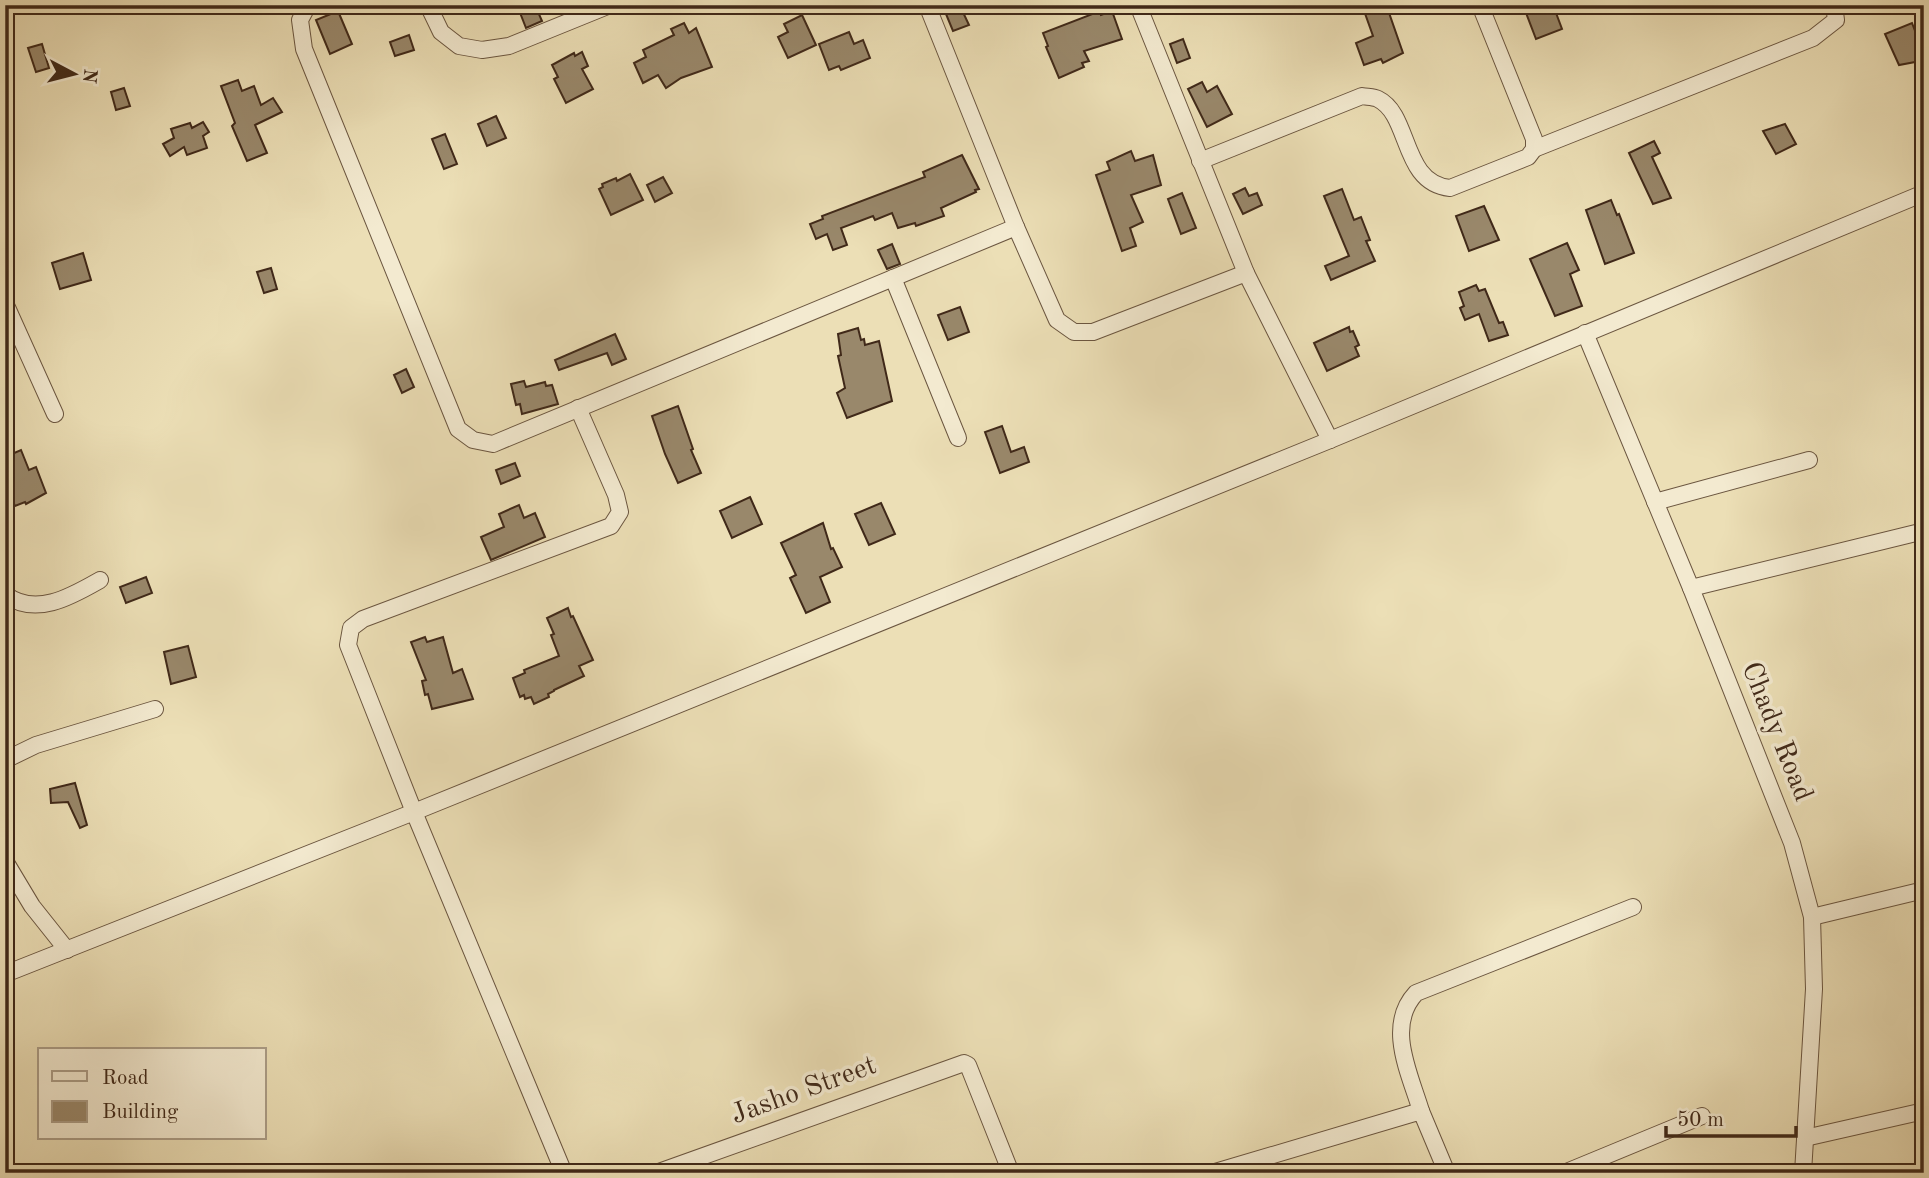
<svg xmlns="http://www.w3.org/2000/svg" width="1929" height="1178" viewBox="0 0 1929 1178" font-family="'Old Standard TT',serif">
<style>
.building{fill:#99886b;stroke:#402919;stroke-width:2}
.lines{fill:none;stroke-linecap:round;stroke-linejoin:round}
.street-casing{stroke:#6b5640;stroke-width:18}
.street{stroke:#f3ead0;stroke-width:16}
.labels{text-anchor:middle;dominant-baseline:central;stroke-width:7;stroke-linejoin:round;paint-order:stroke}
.street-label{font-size:28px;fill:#402919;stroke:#f3ead0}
</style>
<rect width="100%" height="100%" fill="#ecdfb6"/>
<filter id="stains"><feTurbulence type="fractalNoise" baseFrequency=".00286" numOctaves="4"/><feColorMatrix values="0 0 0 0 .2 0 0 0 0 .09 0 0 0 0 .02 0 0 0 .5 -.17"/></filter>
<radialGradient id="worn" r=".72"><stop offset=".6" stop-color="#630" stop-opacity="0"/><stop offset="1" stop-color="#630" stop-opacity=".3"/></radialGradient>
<g class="building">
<polygon points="517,5 535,5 542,21 526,28"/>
<polygon points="1362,5 1383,5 1386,11 1388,10 1403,53 1383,63 1381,59 1364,65 1356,43 1373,36"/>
<polygon points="1523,5 1553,5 1562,29 1536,39"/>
<polygon points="961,8 969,25 953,31 946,14"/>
<polygon points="338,11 352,44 330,54 316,20"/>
<polygon points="1100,11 1101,15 1112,11 1122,39 1084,51 1089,61 1082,63 1084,67 1059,78 1046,47 1048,46 1043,33"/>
<polygon points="802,15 816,45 788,58 778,37 788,32 784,24"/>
<polygon points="684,23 689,33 696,28 712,67 681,78 666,88 658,75 643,83 634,63 646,57 643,50 674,35 671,29"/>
<polygon points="1912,23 1917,36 1924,33 1924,56 1915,62 1899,65 1885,34"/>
<polygon points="849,32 854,44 863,40 870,58 841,70 839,66 829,70 819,44"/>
<polygon points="409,35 414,50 395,56 390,42"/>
<polygon points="1183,39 1190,58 1177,63 1170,44"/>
<polygon points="42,44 49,68 36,72 28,48"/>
<polygon points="582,52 588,66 582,69 593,89 566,103 554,79 558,77 552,65 574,53 575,56"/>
<polygon points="238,80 242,91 254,86 261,105 273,98 282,112 255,125 267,153 247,161 232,126 235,123 221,86"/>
<polygon points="1202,82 1207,92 1217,86 1232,114 1207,127 1188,89"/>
<polygon points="124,88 130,106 116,110 111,92"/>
<polygon points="496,116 506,138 487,146 478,124"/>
<polygon points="203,122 209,132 203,136 207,148 187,155 184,147 170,156 163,144 174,138 171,129 190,123 192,128"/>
<polygon points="1785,124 1796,144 1776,154 1763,131"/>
<polygon points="445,134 457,164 444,169 432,139"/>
<polygon points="1654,141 1660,153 1652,157 1671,198 1653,204 1629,153"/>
<polygon points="1131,151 1135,161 1153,155 1161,185 1131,195 1143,222 1130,228 1136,246 1122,251 1096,175 1110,170 1107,162"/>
<polygon points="962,155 979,189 975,190 976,192 941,208 944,216 916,226 915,223 898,228 892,213 875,220 873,216 841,228 847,245 833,250 827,234 816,239 810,224 823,219 822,216 925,177 923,172"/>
<polygon points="630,174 643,200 611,215 599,189 603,187 602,184 616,178 617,181"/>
<polygon points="663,177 672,193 655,202 647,185"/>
<polygon points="1245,188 1249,196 1257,193 1262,205 1243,214 1233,194"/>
<polygon points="1342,189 1354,220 1361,217 1370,240 1366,241 1375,261 1331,280 1325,266 1349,256 1324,196"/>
<polygon points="1182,193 1196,228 1181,234 1168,199"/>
<polygon points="1611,200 1617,215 1619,214 1634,253 1605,264 1586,210"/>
<polygon points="1484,206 1499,240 1469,251 1456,216"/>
<polygon points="1567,243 1579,270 1570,274 1582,306 1555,316 1530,259"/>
<polygon points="892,244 900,264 887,269 878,250"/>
<polygon points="83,253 91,280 60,289 52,263"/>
<polygon points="271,268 277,289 264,293 257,272"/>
<polygon points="1476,285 1479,291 1485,289 1499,323 1503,322 1508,335 1489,341 1479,314 1465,320 1460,308 1464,306 1459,292"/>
<polygon points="960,307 969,332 948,340 938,315"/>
<polygon points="1349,327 1350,332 1353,331 1359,345 1355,347 1359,356 1327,371 1314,343"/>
<polygon points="858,328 861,340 864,339 865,345 879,341 892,401 847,418 837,393 845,388 838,356 841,355 838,334"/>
<polygon points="615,334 626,359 612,365 607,353 559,370 555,360"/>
<polygon points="406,369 414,387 402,393 394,375"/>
<polygon points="524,381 526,387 545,382 546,386 552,385 558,404 522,414 520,404 516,405 511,384"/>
<polygon points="678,406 693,449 691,450 701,473 678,483 665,454 652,416"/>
<polygon points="1002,426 1011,452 1024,447 1029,462 1000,473 985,432"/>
<polygon points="21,450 29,470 36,467 46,493 26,504 25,502 15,506 5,484 5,457"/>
<polygon points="515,463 520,476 501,484 496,470"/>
<polygon points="750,497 762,524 732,538 720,511"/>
<polygon points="881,503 895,534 869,545 855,514"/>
<polygon points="519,505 524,518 535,513 545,537 491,560 481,537 504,527 499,514"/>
<polygon points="823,523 831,549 833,548 842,567 820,577 830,602 806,613 790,578 796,575 781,543"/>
<polygon points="146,577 152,593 126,603 120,587"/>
<polygon points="568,608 571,617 573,616 593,660 579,666 584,676 554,690 554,691 548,694 549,697 534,704 531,697 525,699 524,695 520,697 513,678 525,673 524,670 559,656 551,635 554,634 547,618"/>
<polygon points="425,637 427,642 443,637 453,673 462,669 473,699 432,709 428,694 425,695 422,681 426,680 411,642"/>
<polygon points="188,646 196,677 171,684 164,652"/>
<polygon points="75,783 87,825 80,828 68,802 51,803 50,789"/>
</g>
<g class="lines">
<g class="street-casing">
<g id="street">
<polyline points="308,5 300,20 304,49 458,429 473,440 493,444 1016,227"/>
<polyline points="428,5 441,32 459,46 482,50 509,46 610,5"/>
<polyline points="927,5 1016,227 1057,320 1074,332 1093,332 1246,273"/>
<polyline points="1138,5 1246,273 1330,440"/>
<polyline points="1534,149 1813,38 1836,20 1834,5"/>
<path d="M1200,161L1362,96C1367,97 1374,97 1378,99C1411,115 1401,183 1450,188L1528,157L1534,149V139L1480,5"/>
<polyline points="893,278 958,438"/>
<polyline points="5,303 55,414"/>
<polyline points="1585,333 1691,588 1792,843 1812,917 1814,989 1803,1173"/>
<polyline points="1655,502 1809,460"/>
<polyline points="1691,588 1924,531"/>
<path d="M5,594C35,618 72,596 100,580"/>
<polyline points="5,760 36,745 155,709"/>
<polyline points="5,861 32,906 67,950"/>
<polyline points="1812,917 1924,890"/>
<polyline points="5,974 414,812 1330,440 1924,193"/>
<path d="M1421,1111C1410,1074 1385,1026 1416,993L1633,907"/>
<polyline points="1805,1138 1924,1111"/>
<polyline points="564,1173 414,812 348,645 351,628 363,619 611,526 620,512 616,495 578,408"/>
<polyline points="656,1173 964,1063 968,1065 1011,1173"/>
<polyline points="1212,1173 1421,1111 1447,1173"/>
<polyline points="1564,1173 1702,1116"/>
</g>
</g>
<use href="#street" class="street"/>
</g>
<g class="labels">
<g class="street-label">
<text transform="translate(1776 732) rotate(68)">Chady Road</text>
<text transform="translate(804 1091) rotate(-20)">Jasho Street</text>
</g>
</g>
<rect width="1929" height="1178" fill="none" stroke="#ecdfb6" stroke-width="28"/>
<rect x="7" y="7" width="1915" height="1164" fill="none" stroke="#402919" stroke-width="3.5"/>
<rect x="14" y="14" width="1901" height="1150" fill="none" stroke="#402919" stroke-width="2"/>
<rect x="38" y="1048" width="228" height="91" fill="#f3ead0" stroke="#ab9d87" stroke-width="2"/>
<rect x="52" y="1071" width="35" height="10" fill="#f3ead0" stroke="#ab9d87" stroke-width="2"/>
<text x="102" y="1084" font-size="21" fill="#402919">Road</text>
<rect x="52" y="1101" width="35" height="21" fill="#99886b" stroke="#ab9d87" stroke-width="2"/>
<text x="102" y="1118" font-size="21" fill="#402919">Building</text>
<g transform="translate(74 74) rotate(97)" stroke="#f3ead0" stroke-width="5" paint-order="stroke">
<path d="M0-5L12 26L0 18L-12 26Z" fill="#402919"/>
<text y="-10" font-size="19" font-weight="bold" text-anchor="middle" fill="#402919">N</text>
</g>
<path d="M1666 1126v10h130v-10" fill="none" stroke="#402919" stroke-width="3.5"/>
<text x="1677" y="1126" font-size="21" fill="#402919" stroke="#f3ead0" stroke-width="5" paint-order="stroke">50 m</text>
<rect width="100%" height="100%" filter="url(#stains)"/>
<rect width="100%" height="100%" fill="url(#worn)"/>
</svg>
